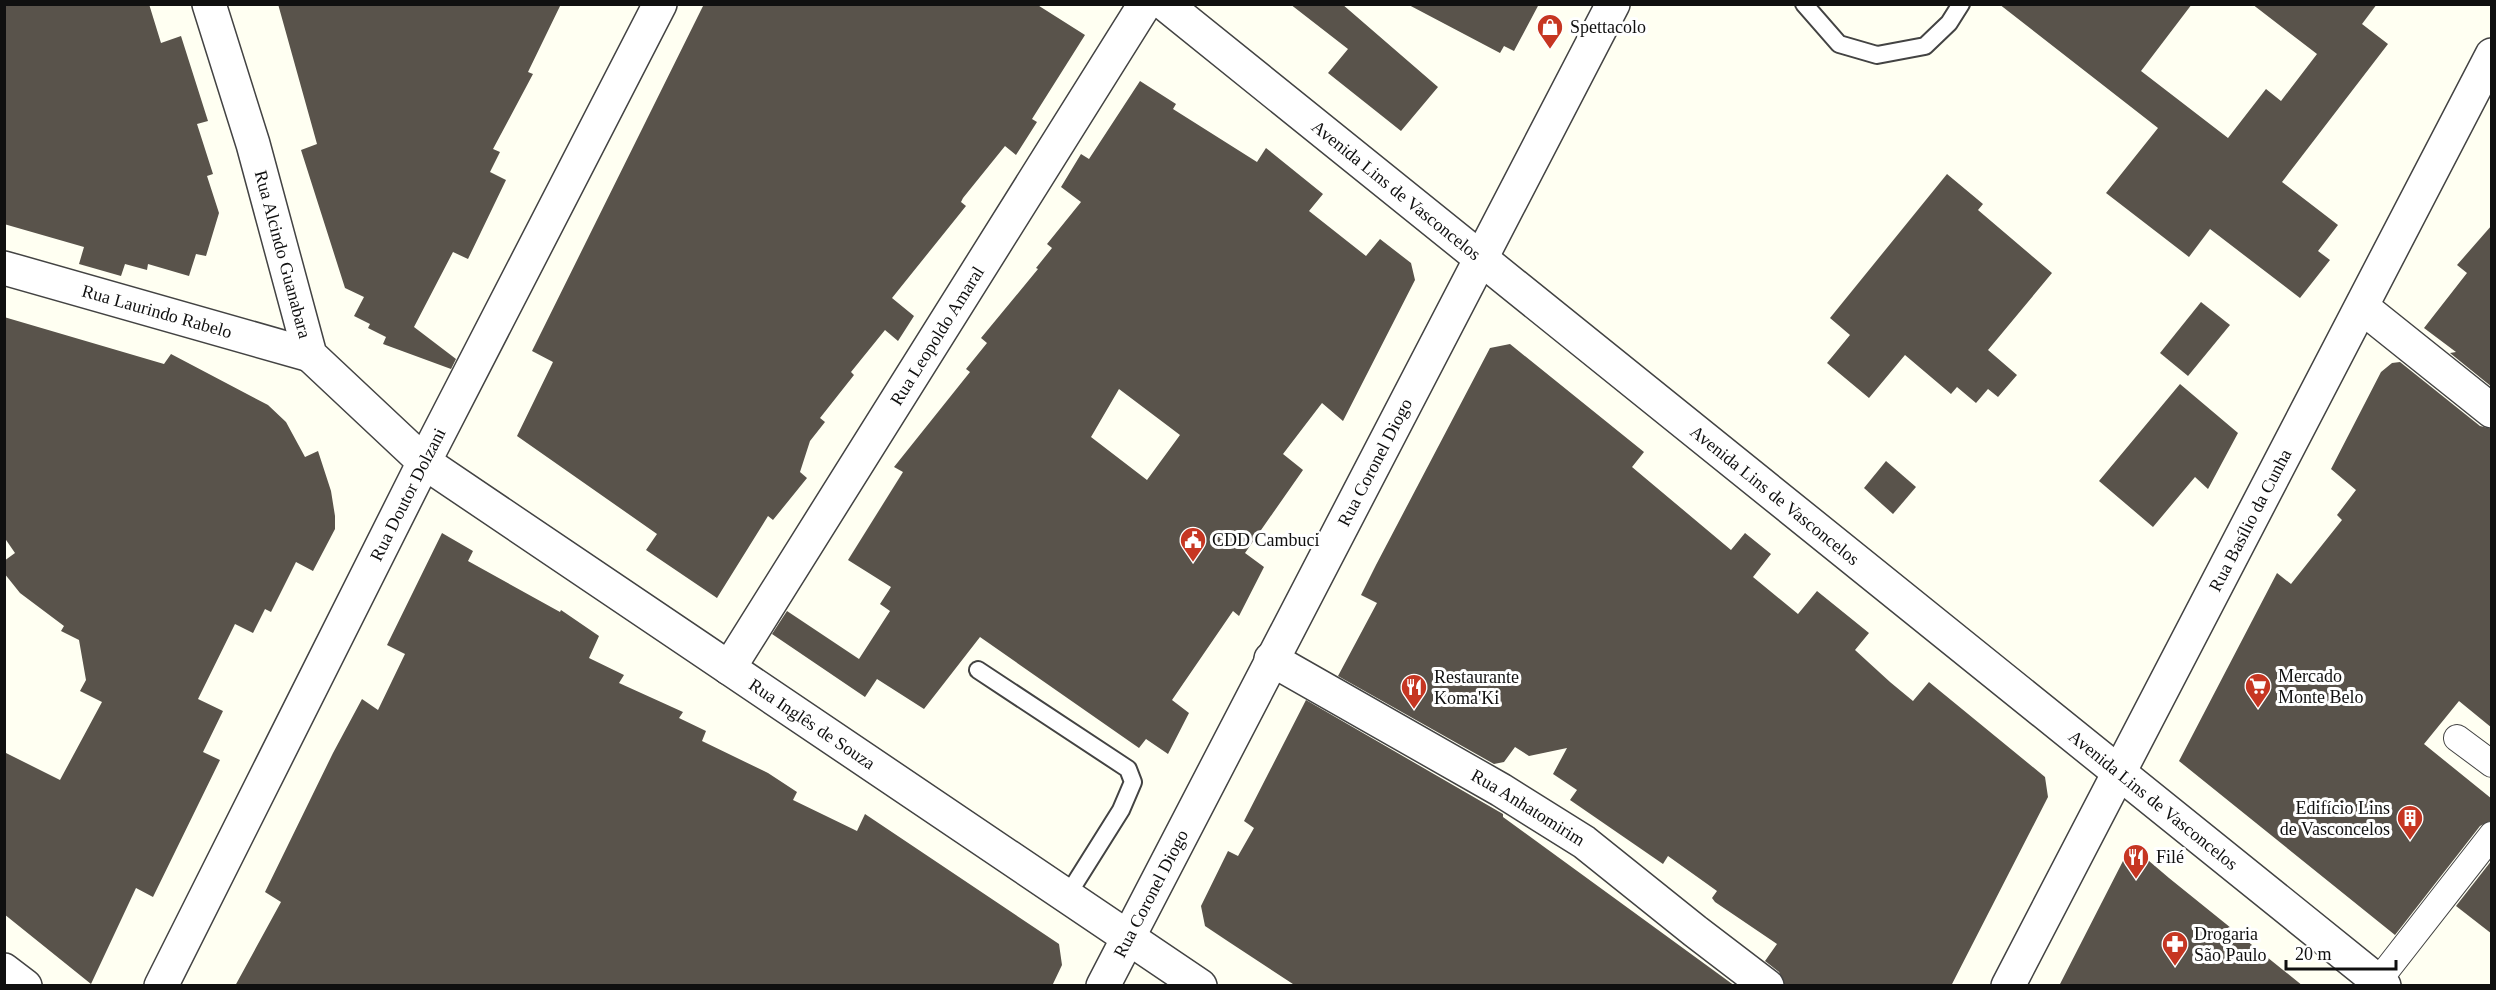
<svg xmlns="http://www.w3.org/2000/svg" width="2496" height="990" viewBox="0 0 2496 990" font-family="Georgia,serif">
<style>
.building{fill:#59534b;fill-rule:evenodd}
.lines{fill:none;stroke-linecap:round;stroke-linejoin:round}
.service-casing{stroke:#434343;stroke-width:20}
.pedestrian-casing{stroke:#434343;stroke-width:28}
.minor-casing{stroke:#434343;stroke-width:36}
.tertiary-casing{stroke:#434343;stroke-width:36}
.service{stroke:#fff;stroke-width:16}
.pedestrian{stroke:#fff;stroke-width:26}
.minor{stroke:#fff;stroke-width:33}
.tertiary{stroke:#fff;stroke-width:33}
.labels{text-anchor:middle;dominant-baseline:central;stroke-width:6;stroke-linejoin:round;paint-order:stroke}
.poi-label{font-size:18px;fill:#101010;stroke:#fff;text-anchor:start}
.street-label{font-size:18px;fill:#101010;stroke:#fff}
</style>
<rect width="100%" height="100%" fill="#fffff2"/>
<g class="building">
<polygon points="4,4 149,4 161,43 181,36 208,121 197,124 213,174 207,176 219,213 206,256 196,254 189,276 148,264 147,270 125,264 121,276 79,264 84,247 4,224"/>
<polygon points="278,4 561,4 528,72 533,74 493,149 500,152 490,172 506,180 468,259 453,252 414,327 456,359 451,369 383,344 386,337 368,328 370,324 354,316 364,297 345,288 301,150 317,144"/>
<polygon points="704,4 1036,4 1085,35 1032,119 1037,122 1016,155 1005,146 963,198 961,202 966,206 892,298 914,316 898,341 885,330 851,372 854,375 820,418 825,422 810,441 800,472 807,478 773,520 768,516 717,598 646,550 657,534 517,436 553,362 532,351"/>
<polygon points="1290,4 1342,4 1438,87 1401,131 1328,73 1348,49"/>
<polygon points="1407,4 1539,4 1514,51 1504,46 1500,53"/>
<polygon points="1999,4 2192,4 2141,71 2228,138 2266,89 2281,101 2317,54 2252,4 2377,4 2362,24 2388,44 2282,182 2338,225 2318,251 2330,260 2300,298 2210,229 2189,257 2106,193 2158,128"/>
<path d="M1140,81L1176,104L1173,109L1257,162L1266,148L1323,194L1309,211L1366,256L1380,239L1411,263L1415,280L1343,421L1322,403L1283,454L1303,470L1245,553L1264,567L1239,616L1233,611L1172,700L1189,713L1168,754L1146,739L1139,748L980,637L924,709L877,679L865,697L772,634L787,611L859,659L890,611L880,604L891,587L848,560L903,472L894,467L970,372L966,369L987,343L981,338L1038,269L1036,268L1052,248L1047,244L1081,202L1061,187L1081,154L1089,159ZM1119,389L1180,435L1147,480L1091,437Z"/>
<polygon points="1947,174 1983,204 1978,210 2052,273 1988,350 2017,375 1998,397 1988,389 1976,403 1957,387 1951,394 1905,355 1869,398 1827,363 1850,335 1830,318"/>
<polygon points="2492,225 2492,387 2450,353 2456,352 2424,328 2467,273 2457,265"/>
<polygon points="2201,302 2230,325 2188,376 2160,353"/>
<polygon points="4,317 164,364 171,354 268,405 286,422 305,457 318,451 331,491 335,516 335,529 313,571 296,562 271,612 265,609 253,633 235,624 198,699 223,711 203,752 220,760 153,897 136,888 91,984 4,914 4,752 60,780 102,702 80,691 86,680 79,640 61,631 64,626 20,593 4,573 4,561 15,553 4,537"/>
<polygon points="1510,344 1644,452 1632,467 1731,550 1745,533 1771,554 1753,577 1798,614 1817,591 1869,633 1855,650 1890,682 1913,701 1929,682 2045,777 2048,797 1951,986 1785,986 1779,972 1765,961 1777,944 1715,902 1712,898 1717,891 1668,856 1663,864 1570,800 1577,790 1553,774 1567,748 1529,756 1515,747 1504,762 1494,764 1338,676 1377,603 1361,595 1376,565 1490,348"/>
<polygon points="2400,362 2480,426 2492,429 2492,728 2459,701 2424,744 2492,799 2492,820 2480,826 2395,935 2179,761 2277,573 2291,584 2342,520 2337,515 2356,490 2331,469 2381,372 2392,363"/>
<polygon points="2180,384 2238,433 2208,489 2195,477 2153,527 2099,481"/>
<polygon points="1886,461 1916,487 1893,514 1864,488"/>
<polygon points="442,533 473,551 468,561 560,612 561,610 599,636 589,658 624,675 619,683 683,712 679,718 706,731 702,741 768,773 797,792 793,800 857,831 865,814 1059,944 1062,965 1052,986 235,986 281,902 265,892 333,753 362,699 378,710 405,654 387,645"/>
<polygon points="1306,700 1503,814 1503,817 1735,986 1296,986 1229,942 1205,926 1201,906 1228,851 1238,856 1254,828 1244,821"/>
<polygon points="2142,855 2169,878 2303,986 2059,986 2123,861"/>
<polygon points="2492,860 2492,934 2456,906"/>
</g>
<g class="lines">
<g class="service-casing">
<g id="service">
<polyline points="1804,4 1839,44 1877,55 1925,46 1949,23 1961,4"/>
<polyline points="978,670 1128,769 1133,782 1121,810 1067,896"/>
</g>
</g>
<g class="pedestrian-casing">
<g id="pedestrian">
<polyline points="2457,738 2492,764"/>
<polyline points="2378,981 2492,835"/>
</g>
</g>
<g class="minor-casing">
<g id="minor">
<path id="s1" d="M209,4L253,144L310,355L424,462L1200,986"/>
<path id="s2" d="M4,268L310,355"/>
<polyline points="2362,307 2492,411"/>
<path id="s3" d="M1271,659L1501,790L1584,842L1695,931L1767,986"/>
<path id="s4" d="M729,668L1145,4"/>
<polyline points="4,970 25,986"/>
<path id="s5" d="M161,986L424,462L660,4"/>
</g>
</g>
<g class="tertiary-casing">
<g id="tertiary">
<path id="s6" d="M1165,4L2384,986"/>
<path id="s7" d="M1103,986L1613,4"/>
<path id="s8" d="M2008,986L2492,55"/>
</g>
</g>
<use href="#service" class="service"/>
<use href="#pedestrian" class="pedestrian"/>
<use href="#minor" class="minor"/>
<use href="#tertiary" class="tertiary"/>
</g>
<defs>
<g id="shop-pin" transform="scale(1.35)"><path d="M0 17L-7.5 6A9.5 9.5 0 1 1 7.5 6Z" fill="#c63622" stroke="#fff"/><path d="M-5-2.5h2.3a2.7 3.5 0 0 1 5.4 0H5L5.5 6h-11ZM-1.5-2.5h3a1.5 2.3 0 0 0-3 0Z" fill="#fff"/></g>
<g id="civic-pin" transform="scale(1.35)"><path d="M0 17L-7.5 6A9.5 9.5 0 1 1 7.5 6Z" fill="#c63622" stroke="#fff"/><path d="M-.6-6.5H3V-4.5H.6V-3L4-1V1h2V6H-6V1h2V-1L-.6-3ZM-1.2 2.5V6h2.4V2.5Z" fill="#fff"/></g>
<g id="supermarket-pin" transform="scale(1.35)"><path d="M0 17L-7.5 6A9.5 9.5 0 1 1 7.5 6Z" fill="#c63622" stroke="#fff"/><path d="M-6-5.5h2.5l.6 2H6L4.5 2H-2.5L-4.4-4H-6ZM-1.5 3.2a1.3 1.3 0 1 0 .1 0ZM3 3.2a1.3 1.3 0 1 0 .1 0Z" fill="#fff"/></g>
<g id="restaurant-pin" transform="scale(1.35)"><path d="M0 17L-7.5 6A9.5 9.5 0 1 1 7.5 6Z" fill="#c63622" stroke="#fff"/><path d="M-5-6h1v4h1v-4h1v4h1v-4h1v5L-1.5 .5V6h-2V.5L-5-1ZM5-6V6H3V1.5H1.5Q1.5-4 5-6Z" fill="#fff"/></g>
<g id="building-pin" transform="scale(1.35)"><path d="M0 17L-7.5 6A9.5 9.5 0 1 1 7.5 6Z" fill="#c63622" stroke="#fff"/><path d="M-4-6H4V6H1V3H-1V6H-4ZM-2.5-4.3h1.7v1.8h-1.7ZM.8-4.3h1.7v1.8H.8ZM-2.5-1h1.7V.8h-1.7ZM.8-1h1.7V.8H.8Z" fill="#fff"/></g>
<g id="pharmacy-pin" transform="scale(1.35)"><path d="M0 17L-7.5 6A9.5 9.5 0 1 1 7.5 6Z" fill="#c63622" stroke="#fff"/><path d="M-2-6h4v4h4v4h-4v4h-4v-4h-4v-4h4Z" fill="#fff"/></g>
</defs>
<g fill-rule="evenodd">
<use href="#shop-pin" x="1550" y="27"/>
<use href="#civic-pin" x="1193" y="540"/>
<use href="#supermarket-pin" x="2258" y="686"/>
<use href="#restaurant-pin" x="1414" y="687"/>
<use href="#building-pin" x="2410" y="818"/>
<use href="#restaurant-pin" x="2136" y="857"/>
<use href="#pharmacy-pin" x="2175" y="944"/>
</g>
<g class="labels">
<g class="poi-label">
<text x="1570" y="27">Spettacolo</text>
<text x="1212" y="540">CDD Cambuci</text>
<text x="2278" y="676">Mercado<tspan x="2278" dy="21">Monte Belo</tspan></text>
<text x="1434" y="677">Restaurante<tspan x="1434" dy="21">Koma'Ki</tspan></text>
<text x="2390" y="808" text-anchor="end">Edifício Lins<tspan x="2390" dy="21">de Vasconcelos</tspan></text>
<text x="2156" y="857">Filé</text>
<text x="2194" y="934">Drogaria<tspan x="2194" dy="21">São Paulo</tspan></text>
</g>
<g class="street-label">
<text stroke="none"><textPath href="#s6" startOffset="297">Avenida Lins de Vasconcelos</textPath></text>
<text stroke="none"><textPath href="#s1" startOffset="261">Rua Alcindo Guanabara</textPath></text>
<text stroke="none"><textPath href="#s2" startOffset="159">Rua Laurindo Rabelo</textPath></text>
<text stroke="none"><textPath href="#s4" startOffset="392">Rua Leopoldo Amaral</textPath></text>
<text stroke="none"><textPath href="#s7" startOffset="590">Rua Coronel Diogo</textPath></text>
<text stroke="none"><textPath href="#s5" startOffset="550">Rua Doutor Dolzani</textPath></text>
<text stroke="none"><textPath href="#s6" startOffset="783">Avenida Lins de Vasconcelos</textPath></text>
<text stroke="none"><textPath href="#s8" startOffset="525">Rua Basílio da Cunha</textPath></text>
<text stroke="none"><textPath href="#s1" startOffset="990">Rua Inglês de Souza</textPath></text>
<text stroke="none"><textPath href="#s6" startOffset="1269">Avenida Lins de Vasconcelos</textPath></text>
<text stroke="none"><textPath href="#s3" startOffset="297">Rua Anhatomirim</textPath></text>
<text stroke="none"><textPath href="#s7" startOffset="104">Rua Coronel Diogo</textPath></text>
</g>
</g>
<rect width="2496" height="990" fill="none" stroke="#101010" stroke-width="12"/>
<path d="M2286 960v9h110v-9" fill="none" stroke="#101010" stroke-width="3"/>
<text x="2295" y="960" font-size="18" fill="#101010" stroke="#ffffff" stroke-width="4.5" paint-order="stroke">20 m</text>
</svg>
